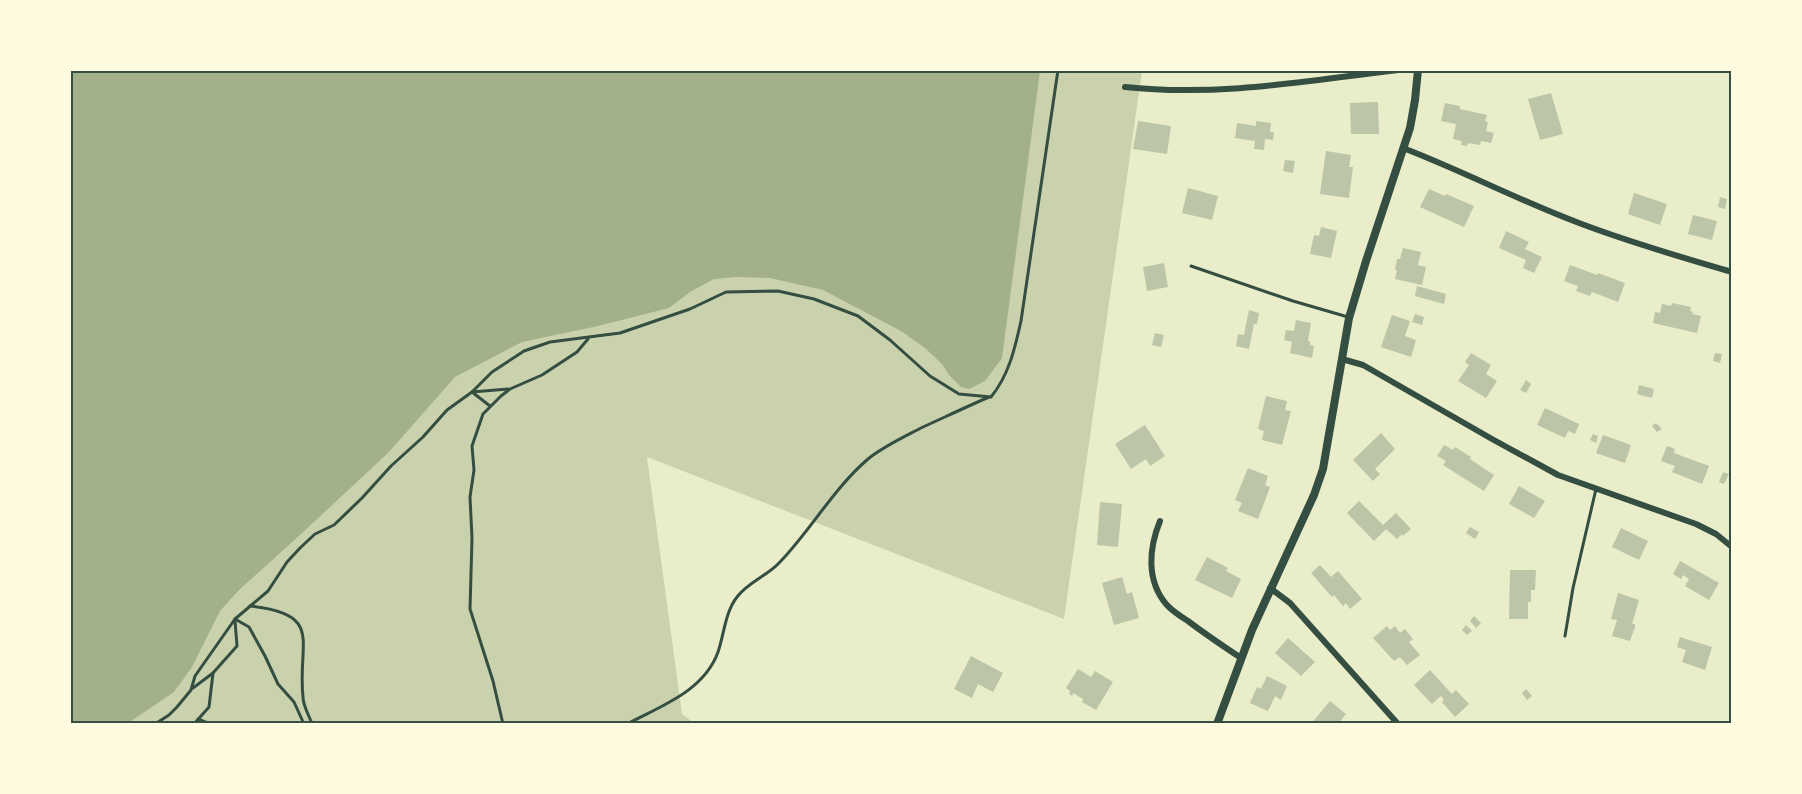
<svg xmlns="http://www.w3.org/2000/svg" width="1802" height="794" viewBox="0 0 1802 794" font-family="Manrope,sans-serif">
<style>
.green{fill:#cad2ad}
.water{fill:#a3b18a}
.building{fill:#bcc5a7}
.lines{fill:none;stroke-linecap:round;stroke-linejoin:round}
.path{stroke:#344e41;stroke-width:3}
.service{stroke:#344e41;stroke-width:3}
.minor{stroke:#344e41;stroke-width:6}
.tertiary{stroke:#344e41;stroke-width:8}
.neatline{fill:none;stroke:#344e41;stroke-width:2}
</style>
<rect width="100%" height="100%" fill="#e9edc9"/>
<polygon class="green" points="70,71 1142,71 1064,619 647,457 682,714 694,723 71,723"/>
<polygon class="water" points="70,71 1040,71 1002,358 985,381 969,389 961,387 949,375 942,364 925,348 901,331 823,290 770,278 736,277 714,279 690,292 669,308 598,326 522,342 455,377 389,452 300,535 239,590 220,611 192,667 174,692 128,723 71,723"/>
<g class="building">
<polygon points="1551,93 1563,134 1540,140 1528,99"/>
<polygon points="1378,102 1379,134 1351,134 1350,103"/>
<polygon points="1445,103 1460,106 1460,109 1487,115 1485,121 1488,122 1486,131 1494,133 1491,143 1481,141 1480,145 1468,143 1467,146 1461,145 1462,141 1453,139 1456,124 1441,121"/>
<polygon points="1138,121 1171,126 1167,154 1133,149"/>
<polygon points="1256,121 1271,123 1270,132 1274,132 1273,140 1265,139 1264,150 1254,149 1255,141 1235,138 1237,123 1256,126"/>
<polygon points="1326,151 1351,155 1349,167 1353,167 1349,198 1320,194"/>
<polygon points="1285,160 1295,161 1293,173 1283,171"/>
<polygon points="1188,188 1218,196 1212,220 1182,213"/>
<polygon points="1429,189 1445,196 1446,194 1474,206 1464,227 1420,207"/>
<polygon points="1634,193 1667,204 1660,225 1628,214"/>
<polygon points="1720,197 1727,199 1725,209 1718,207"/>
<polygon points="1693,215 1717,221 1712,240 1688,234"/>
<polygon points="1321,227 1337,231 1331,258 1310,254 1314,235 1319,236"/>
<polygon points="1506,231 1529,242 1525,249 1542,257 1534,273 1523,268 1526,260 1499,248"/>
<polygon points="1403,248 1421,252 1418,265 1426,267 1422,285 1395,279 1397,270 1395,270 1397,259 1400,259"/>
<polygon points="1164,263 1168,287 1147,291 1143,267"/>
<polygon points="1570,265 1597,275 1598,273 1625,283 1618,302 1592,292 1590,296 1576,291 1578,286 1564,281"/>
<polygon points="1417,286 1446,294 1444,304 1415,296"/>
<polygon points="1672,303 1691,307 1690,311 1693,312 1692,314 1701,316 1697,333 1653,323 1655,312 1660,313 1662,304 1671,306"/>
<polygon points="1249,310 1259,313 1257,324 1254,324 1249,349 1236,346 1238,334 1244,335"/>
<polygon points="1415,314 1424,317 1422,325 1412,322"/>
<polygon points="1392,315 1410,321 1405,336 1416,340 1411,357 1381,347"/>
<polygon points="1296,320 1311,323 1308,341 1310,341 1310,345 1314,346 1312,358 1290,353 1292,342 1284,340 1286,330 1294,331"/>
<polygon points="1155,333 1164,335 1161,347 1152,345"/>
<polygon points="1471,353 1491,365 1486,374 1497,381 1486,398 1458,381 1469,365 1465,362"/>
<polygon points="1715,353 1722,354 1720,363 1713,361"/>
<polygon points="1526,380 1531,384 1526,393 1520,390"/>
<polygon points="1639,385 1654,389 1652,398 1637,394"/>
<polygon points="1266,396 1287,401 1285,410 1291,411 1282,445 1262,440 1264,431 1258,429"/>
<polygon points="1545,408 1579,424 1575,434 1568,431 1565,438 1537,425"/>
<polygon points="1656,423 1662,429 1657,432 1652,426"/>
<polygon points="1145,425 1165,456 1150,466 1146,459 1131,469 1115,444"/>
<polygon points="1381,433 1395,449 1375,469 1380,474 1373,481 1353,460"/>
<polygon points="1593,434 1598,436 1596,443 1590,440"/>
<polygon points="1603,435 1631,445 1625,463 1596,453"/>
<polygon points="1444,445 1453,450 1455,447 1471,457 1470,459 1494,475 1484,491 1443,465 1446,461 1437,456"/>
<polygon points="1667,446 1675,449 1674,453 1709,466 1702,484 1672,472 1675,466 1661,461"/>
<polygon points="1248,468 1268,476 1265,485 1270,487 1258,519 1238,511 1242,503 1235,500"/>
<polygon points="1723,472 1729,474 1724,484 1719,482"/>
<polygon points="1519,486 1545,501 1534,518 1509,504"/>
<polygon points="1359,501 1383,525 1396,513 1411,529 1403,536 1402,534 1397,539 1386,529 1374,541 1347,513"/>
<polygon points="1100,502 1122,504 1118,547 1097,545"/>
<polygon points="1470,527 1479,532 1475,539 1466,533"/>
<polygon points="1621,528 1648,541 1639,560 1612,547"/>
<polygon points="1207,557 1228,568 1226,571 1241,579 1232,598 1195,580"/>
<polygon points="1680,561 1719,583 1709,600 1685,586 1689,579 1683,575 1681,579 1673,574"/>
<polygon points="1320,565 1331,577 1338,571 1362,599 1350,609 1346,603 1343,606 1334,595 1332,597 1311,573"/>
<polygon points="1510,570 1536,570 1535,590 1531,590 1531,602 1528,602 1528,619 1509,619"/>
<polygon points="1122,577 1127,594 1132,592 1139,618 1114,625 1102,583"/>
<polygon points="1618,593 1639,600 1632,624 1635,624 1635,627 1630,641 1612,636 1617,620 1611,619"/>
<polygon points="1474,616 1481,623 1476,628 1470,621"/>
<polygon points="1466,625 1472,631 1467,635 1462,630"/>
<polygon points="1387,626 1390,630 1395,626 1400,633 1405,629 1413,639 1409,642 1420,655 1407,665 1400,657 1394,661 1373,638"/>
<polygon points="1680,637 1712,647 1705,670 1682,662 1686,650 1677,647"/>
<polygon points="1288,638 1315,662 1301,676 1275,653"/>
<polygon points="971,656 1003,673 993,692 978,684 972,698 954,689"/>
<polygon points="1078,669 1091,677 1095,671 1113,682 1096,710 1082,702 1083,699 1073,693 1072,696 1069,694 1070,691 1066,688"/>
<polygon points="1430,670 1452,694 1456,690 1469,704 1455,717 1442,702 1444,700 1441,696 1432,704 1414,685"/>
<polygon points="1267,676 1287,686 1281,700 1275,696 1268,711 1250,703 1257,687 1261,689"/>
<polygon points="1526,689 1532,696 1527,700 1522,693"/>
<polygon points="1330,701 1346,714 1338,724 1311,724"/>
</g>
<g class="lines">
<g class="path">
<polyline points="490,406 472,392 508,389"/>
<path d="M250,606C325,614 297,642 303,697C303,706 309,715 312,724"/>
<polyline points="235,619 249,627 265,656 278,684 294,702 304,724"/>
<polyline points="193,688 213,673"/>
<polyline points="198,719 210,724"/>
<path d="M155,724L169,715L177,707L191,690L195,676L235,619L268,591L287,562L300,548L315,534L334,525L362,498L391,466L423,437L447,410L472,392L492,372L524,351L550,342L620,333L690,309L726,292L778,291L814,299L858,316L890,340L930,376L959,394L991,397C1009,375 1015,348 1021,321L1058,70"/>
<polyline points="194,724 209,707 213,673 237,646 235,621"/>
<polyline points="503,724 493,681 470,609 472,538 470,497 474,470 472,446 483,414 501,396 510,389 542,375 577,352 588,339"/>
<path d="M627,724C661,706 704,691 718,652C724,635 725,612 737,597C748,582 767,576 779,563C811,530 833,489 868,459C884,446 904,437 923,427C945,417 966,407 989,397"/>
</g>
<g class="service">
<polyline points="1191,266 1293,301 1348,317"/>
<polyline points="1565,636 1573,588 1596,489"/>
</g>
<g class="minor">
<path d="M1125,87C1216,97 1307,81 1398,70"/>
<path d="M1403,148C1463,171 1520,201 1579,223C1629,242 1680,257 1732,272"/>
<polyline points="1342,359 1363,365 1492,439 1558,475 1696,524 1716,534 1732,547"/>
<path d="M1160,521C1149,548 1146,580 1166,604C1172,611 1180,616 1188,621C1205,634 1223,646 1241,658"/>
<polyline points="1270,588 1290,603 1398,724"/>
</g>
<polyline class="tertiary" points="1217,724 1252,630 1314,495 1323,469 1349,318 1366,261 1410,128 1415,100 1418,70"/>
</g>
<rect width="1802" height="794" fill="none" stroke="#fefae0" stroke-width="144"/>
<rect x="72" y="72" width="1658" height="650" class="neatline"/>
</svg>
